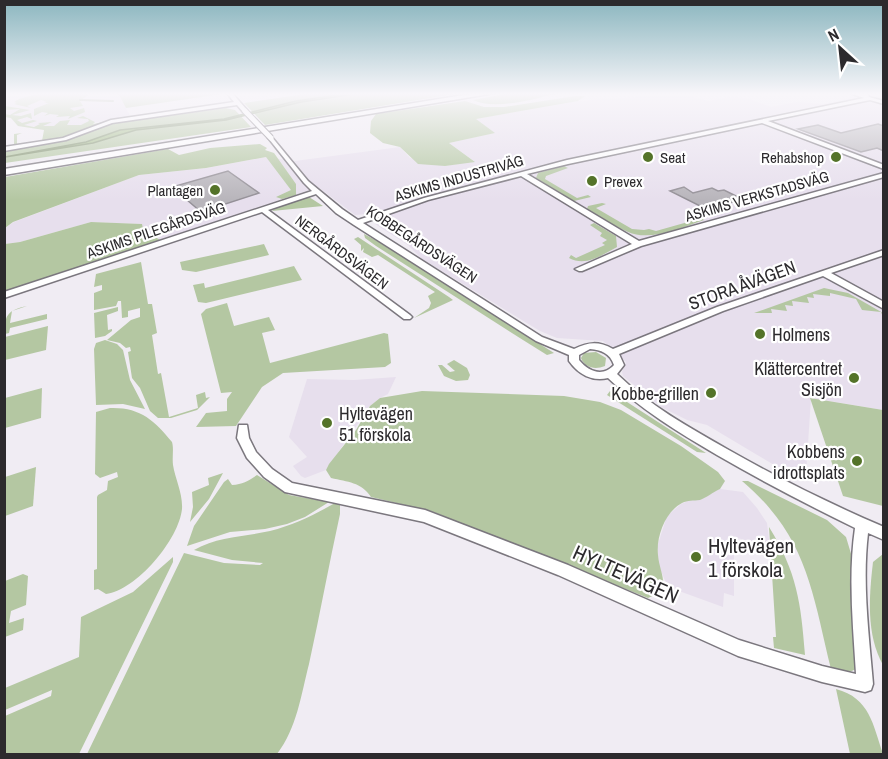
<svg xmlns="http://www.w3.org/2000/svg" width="888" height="759" viewBox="0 0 888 759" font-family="'Archivo Narrow',sans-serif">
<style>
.built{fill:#e7dfed}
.green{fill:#b4c7a2}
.water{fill:#9fba82;stroke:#7c8f68;stroke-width:1.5}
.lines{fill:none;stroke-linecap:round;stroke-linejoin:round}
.stream{stroke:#7c8f68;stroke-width:2}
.building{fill:#b8b5bb;stroke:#949097;stroke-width:1.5}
.minor-casing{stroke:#7b777e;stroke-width:3}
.highway-casing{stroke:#7b777e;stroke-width:3}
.minor{fill:#fff;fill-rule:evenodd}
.highway{fill:#fff;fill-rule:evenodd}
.minor-bridge-casing{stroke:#7b777e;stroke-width:7;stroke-linecap:butt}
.minor-bridge{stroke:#fff;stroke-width:5}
.poi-dot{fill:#547329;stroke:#fff;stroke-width:2}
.labels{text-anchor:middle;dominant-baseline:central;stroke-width:4.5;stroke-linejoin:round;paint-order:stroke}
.far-poi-label{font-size:15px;fill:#2c2a2d;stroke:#fff;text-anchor:start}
.far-street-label{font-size:15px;fill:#2c2a2d;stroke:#fff}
.street-label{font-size:18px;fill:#2c2a2d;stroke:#fff}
.poi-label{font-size:18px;fill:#2c2a2d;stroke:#fff;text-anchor:end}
.near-poi-label{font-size:21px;fill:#2c2a2d;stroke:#fff;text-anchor:start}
.near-street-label{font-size:21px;fill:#2c2a2d;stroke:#fff}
</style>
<rect width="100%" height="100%" fill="#f0ecf3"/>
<g class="built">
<polygon points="4,93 118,93 130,116 67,128 18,126 11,118 5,117"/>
<polygon points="859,93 883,93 883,410 811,398 806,475 789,474 707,425 687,420 661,407 623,376 622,372 626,362 603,341 557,338 540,331 422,259 408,245 375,224 378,220 367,214 355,215 318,187 160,240 142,229 142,224 91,222 20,242 5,244 5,228 14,222 139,175 207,168 266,157 295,161 400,147 410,158 445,166 474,161 449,143 494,133 475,119 578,101 681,94 709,101 729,97 746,98 771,107 797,102 823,104 846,99"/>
<polygon points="396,377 388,394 380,398 370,406 326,470 305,478 301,476 293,466 307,457 289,437 307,379 354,380"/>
<polygon points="720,489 743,492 757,508 767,523 770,547 734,537 734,596 724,593 723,607 668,587 659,567 657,547 667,516 681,504 690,500 700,500 708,493"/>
</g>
<g class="green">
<path d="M67,93L88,95L80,101L83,106L70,108L74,111L84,108L85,112L68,119L70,116L56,117L59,115L50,114L44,116L48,113L42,112L34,116V109L49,103H44L47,102L41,100L27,106L31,108L14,104L17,103L14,102C29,92 50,95 67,93Z"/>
<polygon points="118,93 221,93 222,94 126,108"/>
<polygon points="312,93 461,93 265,125 244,103"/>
<path d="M510,93H560C536,98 496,111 473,100Z"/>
<polygon points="575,96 585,96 578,101 476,119 495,133 449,143 475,162 445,166 418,164 400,147 383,143 370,133 371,121 376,114 465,101 484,107 504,107"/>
<polygon points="5,106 30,110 12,115 21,116 31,113 32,119 27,117 17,120 22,123 33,120 37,121 24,125 34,127 40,124 38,123 52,122 43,126 54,126 60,121 70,120 67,125 81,125 89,121 88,119 77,118 83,116 95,122 93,124 131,117 97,124 69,136 19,145 14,144 14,134 22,133 17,135 17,144 42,141 44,130 18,126 11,118 5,117 5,114 10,115 20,109 5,110"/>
<polygon points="226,108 235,110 251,127 5,163 5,150 63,141 110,124"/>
<polygon points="260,144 267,148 265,150 274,153 296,184 296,195 282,199 276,197 291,190 266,157 206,168 139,175 13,222 5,228 5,177 168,149 179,155 210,148"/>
<polygon points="564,166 568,168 546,176 545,179 577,198 588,195 591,197 574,201 536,178 538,173"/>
<polygon points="309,197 323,206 272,211 277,207"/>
<path d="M602,203L606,204L596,208L632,229L644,230L649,229L656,231L702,218L704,220C683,227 650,242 628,232C614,226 600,216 587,209L588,206Z"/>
<polygon points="91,222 142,224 143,229 160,240 5,292 5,244 20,242"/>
<path d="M594,223L616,236L617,247C602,255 586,267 569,258L571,255L576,258L605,245L602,243L607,240L600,236L602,233L590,225Z"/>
<polygon points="364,234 379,242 554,353 547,355 523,340 376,246 365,238"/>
<polygon points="358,237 449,297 453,300 414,318 429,308 431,303 428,296 435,292 378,255 372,257 363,252 364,248 361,251 361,245 354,239"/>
<polygon points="264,244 269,255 196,272 182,270 180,262"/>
<polygon points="141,262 148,304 152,304 157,333 152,335 158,374 161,373 169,417 198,408 196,395 205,392 206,398 210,397 197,410 171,418 158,418 150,411 140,388 132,378 128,352 131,351 130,347 126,348 120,343 107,340 131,320 140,317 140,308 128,311 128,317 122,318 121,301 118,301 116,306 94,310 94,293 102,290 102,285 94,287 96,274"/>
<polygon points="294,266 302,280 206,303 198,302 193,285 204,283 205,288"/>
<polygon points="824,288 848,293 883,313 883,317 881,312 862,310 856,299 830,293 830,296 813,294 814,298 807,297 809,303 792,301 793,306 785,305 787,311 771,309 772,313 754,313"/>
<polygon points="227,303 234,326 269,317 275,330 262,333 270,363 384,333 388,334 391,363 385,367 283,373 262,387 236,426 196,427 206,413 227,411 227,399 232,392 221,393 201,314 206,309"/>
<path d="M27,306L12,311L10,323L47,314V319L10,328L9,333L5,334C4,315 8,310 27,306Z"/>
<polygon points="118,307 118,311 107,315 108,330 112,329 112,331 105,336 95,338 94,313"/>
<polygon points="48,326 46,350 5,360 5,337"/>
<polygon points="105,340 117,344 123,350 130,380 145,409 123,404 96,405 94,349 96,343"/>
<path d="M596,352L606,358L605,366C595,370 585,368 581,358L584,353Z"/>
<polygon points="454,360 467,368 470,375 468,380 456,381 444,376 438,365 442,365 450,372 455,371 447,364"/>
<polygon points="42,388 41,418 5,428 5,398"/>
<path d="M422,391L564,396L600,402L621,410L681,446L718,472L725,481L720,489C713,492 706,498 700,500C693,501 688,500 682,503C665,512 656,537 658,555C659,568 665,577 663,591L648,598L431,511L371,497C361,482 348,482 331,478L326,470L329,464L356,430L370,406L380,398Z"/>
<polygon points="610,391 706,453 697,452 607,395"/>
<polygon points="810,398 883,410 883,506 843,496"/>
<path d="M110,408C140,407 154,420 172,442C174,449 172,457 173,465C175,478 183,494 182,509C179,539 137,590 106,594L98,589L94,590V570L97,569V497L98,495L107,490L108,481L118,477L117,472L100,478L95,474L96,412Z"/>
<polygon points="36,467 33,506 5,516 5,477"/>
<polygon points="223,473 209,499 190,522 193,507 192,492 209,485 208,478"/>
<path d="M257,475L289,495L329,502L305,517L287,524L265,529L230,532L187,546L194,526L224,482L228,479L232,485C243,484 248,481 257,475Z"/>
<path d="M742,481H748L827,520L846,537L852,557V614L858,667C850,675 841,671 831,669C812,591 807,536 742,481Z"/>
<path d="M335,503L340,505V514C329,564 320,614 309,664C301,695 297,728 277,754H87L184,553L224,563L260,565L263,563L232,560L194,550C218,536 243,537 270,531C294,525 314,515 335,503Z"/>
<path d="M769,527C797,572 801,603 805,655L774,648L773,637H776Z"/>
<path d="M883,554V665C866,635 869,596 873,562Z"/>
<polygon points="173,557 173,562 79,754 5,754 5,716 51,696 52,690 5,710 5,688 79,657 81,617 133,592"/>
<polygon points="23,574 28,576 26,605 11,611 9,623 24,618 23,630 5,637 5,581"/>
<path d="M836,689C870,698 873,725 883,754H850Z"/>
</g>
<polygon class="water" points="350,93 361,93 301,102 226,120 136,130 93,143 5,157 86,142 120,130 224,119 296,101"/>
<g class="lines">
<polyline class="stream" points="80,100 113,101"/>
</g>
<g class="building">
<polygon points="878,124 884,126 884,151 877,148 861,152 798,129 818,125 841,133"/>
<polygon points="228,171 259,193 201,212 172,187"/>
<polygon points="684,187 693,193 712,188 718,191 724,190 740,198 734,199 737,201 706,209 670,191"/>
</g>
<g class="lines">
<g class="minor-casing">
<g id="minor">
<polygon points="227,93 232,93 247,110 247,112 243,112 237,105 112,123 66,140 4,151 4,147 63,138 111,120 234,102"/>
<path d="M850,93L868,94L869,97L884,101V104L870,100L768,121L884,165V169L762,123L568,164L527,174L639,241L884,173V177L641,246L582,271H579L575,269L632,244L521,176L428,200L363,223L542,337L574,349C589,342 598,341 613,349L717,307L884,250V255L831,273L884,302V309L823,276L723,311L619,354L624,365L617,374C649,405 688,427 727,449C778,478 830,504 884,527V540L868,533C862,583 869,635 873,684L871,690L865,692L822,682L738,656L558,575L424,522L285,492L264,477L247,458L237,438L239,425H247L249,438L256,452L272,469L292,483L425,510L568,565L739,640L822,666L856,674C853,625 848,576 855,528C808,505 762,481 717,455C678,432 640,409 608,378C592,382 578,374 569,361V355L536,341L354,225L336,213L316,194L268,210L410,315L412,317L410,319H404L262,212L4,298V292L312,191L304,183L269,139L268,138L271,136L308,181L342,209L358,220L424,198L567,160L864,98ZM590,349C601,350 610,353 614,365C603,377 589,372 579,360V355Z"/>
</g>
</g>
<g class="highway-casing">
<polygon id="highway" points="476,93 495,93 4,175 4,169"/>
</g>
<use href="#minor" class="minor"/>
<use href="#highway" class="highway"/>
<g class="minor-bridge-casing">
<polyline id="minor-bridge" points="245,111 271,138"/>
</g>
<use href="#minor-bridge" class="minor-bridge"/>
</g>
<linearGradient id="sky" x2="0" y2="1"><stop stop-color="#8bb6bf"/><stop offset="0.47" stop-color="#f8f6fa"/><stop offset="1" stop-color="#f8f6fa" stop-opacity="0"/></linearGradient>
<rect width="888" height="200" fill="url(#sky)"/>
<g class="poi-dot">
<circle cx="648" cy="157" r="6"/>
<circle cx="836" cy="157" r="6"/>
<circle cx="592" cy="181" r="6"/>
<circle cx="215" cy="190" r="6"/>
<circle cx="760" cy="334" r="6"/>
<circle cx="854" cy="378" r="6"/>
<circle cx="711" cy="393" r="6"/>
<circle cx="327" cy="423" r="6"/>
<circle cx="857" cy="461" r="6"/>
<circle cx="696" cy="557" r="6"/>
</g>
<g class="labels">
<g class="far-poi-label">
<text x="660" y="157">Seat</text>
<text x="824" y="157" text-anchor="end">Rehabshop</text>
<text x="604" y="181">Prevex</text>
<text x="203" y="190" text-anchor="end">Plantagen</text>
</g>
<g class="far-street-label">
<text transform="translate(459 178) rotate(-16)">ASKIMS INDUSTRIVÄG</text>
<text transform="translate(757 196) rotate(-16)">ASKIMS VERKSTADSVÄG</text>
<text transform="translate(156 230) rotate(-19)">ASKIMS PILEGÅRDSVÄG</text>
<text transform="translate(422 244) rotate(33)">KOBBEGÅRDSVÄGEN</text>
<text transform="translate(342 252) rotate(37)">NERGÅRDSVÄGEN</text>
</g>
<g class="street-label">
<text transform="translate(742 285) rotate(-20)">STORA ÅVÄGEN</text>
</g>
<g class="poi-label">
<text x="772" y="334" text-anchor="start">Holmens</text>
<text x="842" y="368">Klättercentret<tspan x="842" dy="21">Sisjön</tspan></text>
<text x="699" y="393">Kobbe-grillen</text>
<text x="339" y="413" text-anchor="start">Hyltevägen<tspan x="339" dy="21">51 förskola</tspan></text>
<text x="845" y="451">Kobbens<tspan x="845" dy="21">idrottsplats</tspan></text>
</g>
<g class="near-poi-label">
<text x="708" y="545">Hyltevägen<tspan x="708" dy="24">1 förskola</tspan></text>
</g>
<g class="near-street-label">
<text transform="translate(626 574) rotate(24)">HYLTEVÄGEN</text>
</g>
</g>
<rect width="888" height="759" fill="none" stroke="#2c2a2d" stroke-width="12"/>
<g transform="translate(840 48) rotate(333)" stroke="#ffffff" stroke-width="4.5" paint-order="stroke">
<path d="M0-4.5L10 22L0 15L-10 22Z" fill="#2c2a2d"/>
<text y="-9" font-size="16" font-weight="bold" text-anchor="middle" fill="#2c2a2d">N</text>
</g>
</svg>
